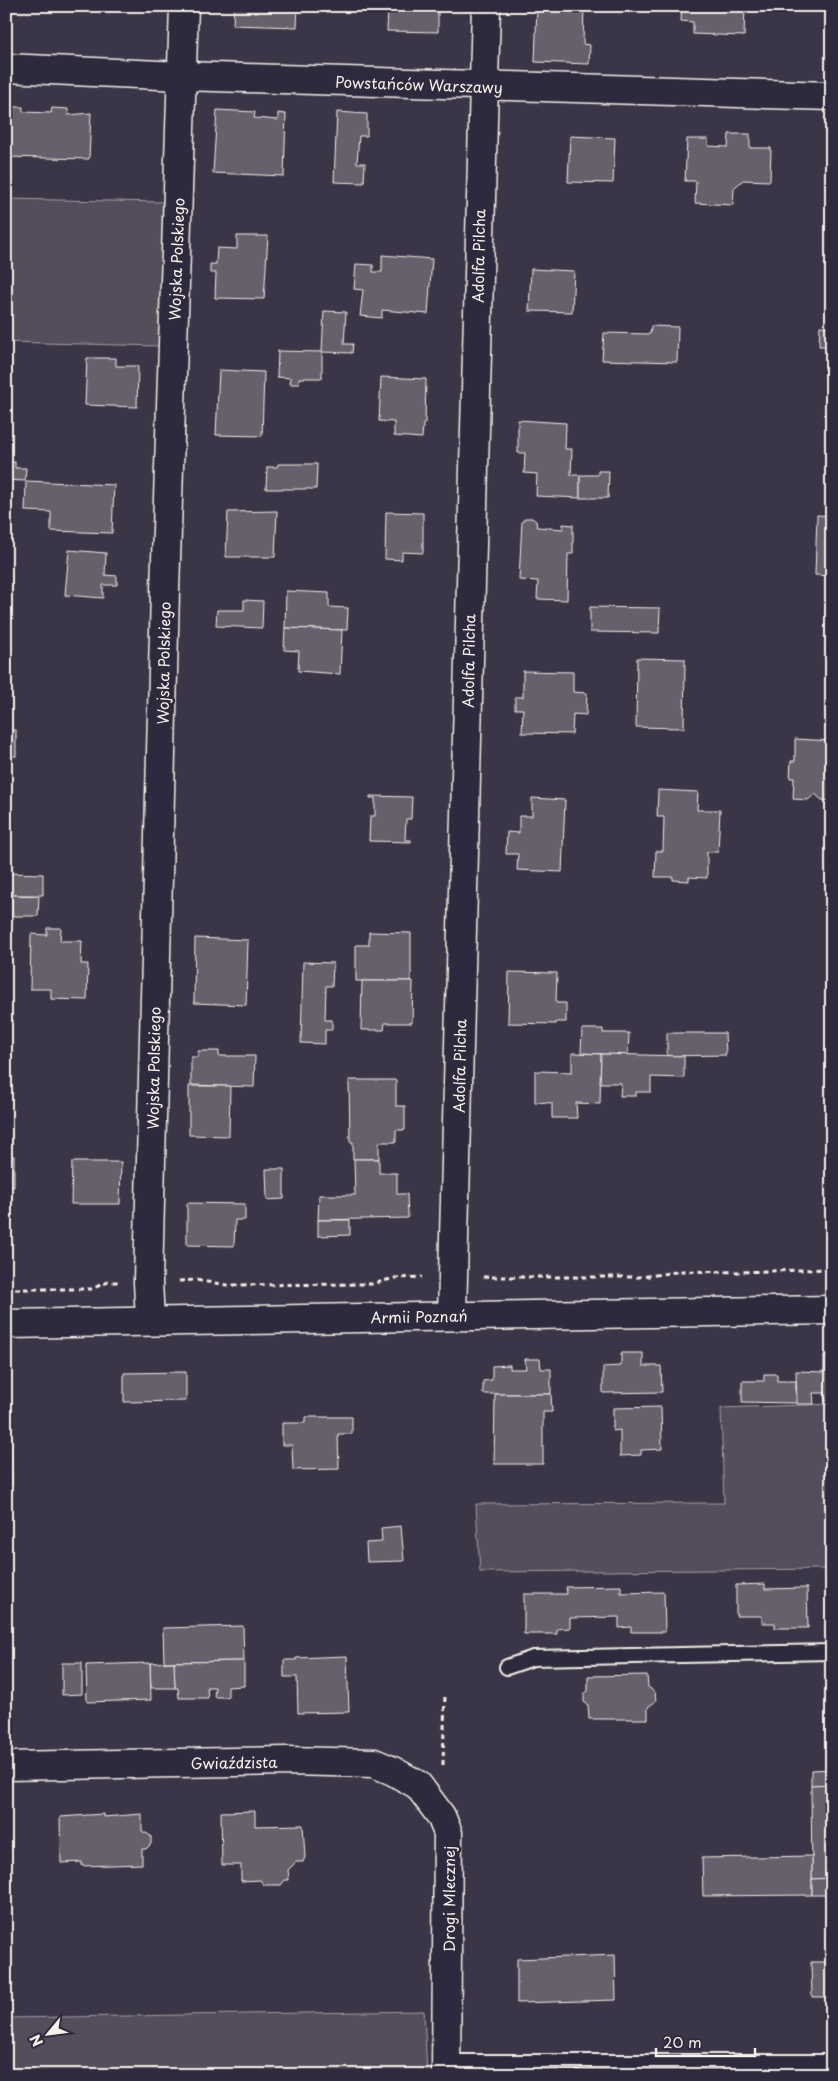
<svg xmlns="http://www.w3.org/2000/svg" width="838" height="2081" viewBox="0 0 838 2081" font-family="'Playpen Sans',sans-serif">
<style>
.green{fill:#534e5c;stroke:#a4a0a2}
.building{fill:#65616c;stroke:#f4f1e8}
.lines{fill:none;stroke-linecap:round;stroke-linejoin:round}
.lane-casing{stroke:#f4f1e8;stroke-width:18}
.street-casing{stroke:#f4f1e8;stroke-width:31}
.secondary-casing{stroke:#f4f1e8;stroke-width:31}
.path{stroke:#f4f1e8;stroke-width:3;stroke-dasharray:5 4;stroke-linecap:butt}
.lane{stroke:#2f2a3d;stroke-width:14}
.street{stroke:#2f2a3d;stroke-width:28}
.secondary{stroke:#2f2a3d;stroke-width:28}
.labels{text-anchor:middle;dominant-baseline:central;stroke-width:5;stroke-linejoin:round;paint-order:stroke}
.street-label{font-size:15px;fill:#f4f1e8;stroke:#2f2a3d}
</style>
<rect width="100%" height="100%" fill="#3b3647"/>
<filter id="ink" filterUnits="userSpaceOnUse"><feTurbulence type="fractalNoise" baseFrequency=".02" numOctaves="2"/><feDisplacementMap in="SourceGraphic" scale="10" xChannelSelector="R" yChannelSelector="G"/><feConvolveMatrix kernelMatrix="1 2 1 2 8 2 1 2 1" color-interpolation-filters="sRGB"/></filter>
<g filter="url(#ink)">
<g class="green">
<polygon points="6,199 164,202 159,346 6,342"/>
<polygon points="832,1404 832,1569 480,1572 476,1504 724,1503 721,1408"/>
<polygon points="424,2011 427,2075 6,2075 6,2018"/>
<polygon points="683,2068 683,2075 468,2075 468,2070"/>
</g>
<g class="building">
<polygon points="234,6 298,6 297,27 233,25"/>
<polygon points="388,6 438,6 438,32 387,31"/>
<polygon points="537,6 584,6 583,44 590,45 589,64 535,62"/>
<polygon points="682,6 745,6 744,36 693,34 693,22 681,21"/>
<polygon points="6,107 23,107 23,112 51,113 52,108 68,109 68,115 91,113 89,159 6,157"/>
<polygon points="217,110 255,112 254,118 278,120 278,113 286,114 284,176 213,173"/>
<polygon points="337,112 367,114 367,136 359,136 357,163 365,163 364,183 334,182"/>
<polygon points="729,134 750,134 750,148 771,148 770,181 743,180 734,188 733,205 695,203 696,181 685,181 687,139 708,139 708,146 728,147"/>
<polygon points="570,136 615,138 613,183 568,182"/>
<polygon points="237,236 268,236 264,299 215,298 216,273 210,273 210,264 216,264 217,248 237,249"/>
<polygon points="382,255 432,259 428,314 382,310 382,318 360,316 363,290 354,289 356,264 373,265 373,272 382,272"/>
<polygon points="531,269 574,271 572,312 529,311"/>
<polygon points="324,311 346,312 344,344 353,344 352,353 322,352"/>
<polygon points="651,326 678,327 677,362 602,360 604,333 650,334"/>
<polygon points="820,326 832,327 832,346 819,346"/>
<polygon points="278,351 322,352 322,378 299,378 299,384 290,384 291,378 277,377"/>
<polygon points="87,358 116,358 116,366 138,366 137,407 85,405"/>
<polygon points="219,370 264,372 262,436 216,435"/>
<polygon points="381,377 426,379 425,423 423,424 422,438 394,436 394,422 379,421"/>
<polygon points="518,420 566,423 565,449 572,449 571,475 580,475 580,498 536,496 537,474 524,473 525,453 518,453"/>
<polygon points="6,462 15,462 15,468 26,468 25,481 6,480"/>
<polygon points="278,464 317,464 316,489 266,489 267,467 277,467"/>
<polygon points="598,471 609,471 608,498 580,498 580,475 598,475"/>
<polygon points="26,481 114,485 112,533 51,531 51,512 25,511"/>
<polygon points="277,511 275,557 226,557 228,512"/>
<polygon points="386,512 423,513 423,553 402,552 402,560 385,559"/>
<polygon points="817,515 832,516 832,576 815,575"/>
<polygon points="526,518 532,518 536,521 537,527 563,529 563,524 573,525 573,554 568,554 567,600 537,599 538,581 519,580 522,521"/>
<polygon points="69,550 106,553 105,575 117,576 117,585 103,585 103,598 65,595"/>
<polygon points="286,591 329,593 329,607 348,608 347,630 285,628"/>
<polygon points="244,600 263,601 262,628 216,626 217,610 244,610"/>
<polygon points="590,607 660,608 659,633 590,632"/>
<polygon points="285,628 342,630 340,674 298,671 299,651 284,650"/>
<polygon points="637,658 685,659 684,728 636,727"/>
<polygon points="523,671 573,672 573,692 587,693 586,715 573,714 572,734 522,733 523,709 515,709 515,697 523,697"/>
<rect x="6" y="730" width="10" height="26"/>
<polygon points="795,739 832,741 832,801 822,800 815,794 808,800 793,799 794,778 790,778 791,761 795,761"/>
<polygon points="658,790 698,792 697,810 720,810 718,852 707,852 707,878 689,877 689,881 673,880 673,877 655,877 656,851 663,851 664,817 657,817"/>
<polygon points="370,796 412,797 411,819 406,819 405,840 411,840 411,842 369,841 370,816 375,816 375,798 370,798"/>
<polygon points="532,798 565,800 562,872 517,870 518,854 506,854 507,832 519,833 519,816 532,816"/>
<polygon points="6,873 43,874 43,895 6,895"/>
<polygon points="12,895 39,896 38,916 12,916"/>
<polygon points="47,928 61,928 60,941 82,941 81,964 88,964 87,1000 51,999 51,989 30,989 31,934 47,935"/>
<polygon points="369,932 411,933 411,981 356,981 356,945 369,945"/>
<polygon points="195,938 248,940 246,1005 194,1003"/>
<polygon points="303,962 333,963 332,986 326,986 325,1020 332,1020 332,1030 325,1030 325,1044 301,1043"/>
<polygon points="509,972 557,973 556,1003 566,1003 566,1022 556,1022 556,1024 508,1023"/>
<polygon points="362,981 413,981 412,1023 385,1023 384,1030 361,1030"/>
<polygon points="582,1029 603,1029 603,1033 629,1033 628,1055 581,1053"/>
<polygon points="667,1033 725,1033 726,1055 667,1056"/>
<polygon points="198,1051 219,1051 219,1056 255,1056 254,1087 191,1085 191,1057 198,1057"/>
<polygon points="572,1053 601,1054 600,1104 576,1103 577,1118 552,1118 552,1103 535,1102 535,1071 572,1072"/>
<polygon points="601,1054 684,1056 684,1078 651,1077 651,1092 636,1092 636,1096 620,1096 621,1083 600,1083"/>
<polygon points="349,1080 396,1080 396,1106 405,1106 405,1130 396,1130 396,1142 379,1142 379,1159 353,1159 353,1142 350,1142"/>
<polygon points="189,1086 230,1086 229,1136 189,1135"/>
<polygon points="6,1155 14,1156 14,1187 6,1187"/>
<polygon points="354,1159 379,1159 379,1173 397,1173 397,1194 407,1194 408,1218 318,1220 319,1195 355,1195"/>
<polygon points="72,1162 121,1162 120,1204 71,1204"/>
<polygon points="266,1169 284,1169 284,1199 267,1200"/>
<polygon points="187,1203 245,1204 245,1220 235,1220 234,1246 187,1245"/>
<polygon points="318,1220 350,1220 350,1235 318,1236"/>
<polygon points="621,1353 643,1353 643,1366 661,1366 662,1392 603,1393 603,1367 621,1366"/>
<polygon points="824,1355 832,1355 832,1401 825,1401 825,1393 813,1393 814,1404 797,1404 796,1371 824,1372"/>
<polygon points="525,1359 540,1359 541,1369 551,1369 551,1394 483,1394 483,1381 492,1380 492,1366 510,1365 510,1369 526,1369"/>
<polygon points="186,1372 186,1401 124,1402 124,1373"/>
<polygon points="764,1374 777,1374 777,1381 796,1381 796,1403 742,1402 742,1381 764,1381"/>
<polygon points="495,1394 551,1394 552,1412 543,1412 543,1464 494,1464"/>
<polygon points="661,1407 662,1449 641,1450 641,1455 620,1456 620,1430 613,1431 613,1408"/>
<polygon points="305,1417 352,1417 352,1434 338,1434 339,1469 293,1470 292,1445 282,1445 282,1423 305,1423"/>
<polygon points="6,1435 11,1435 12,1485 6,1485"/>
<polygon points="401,1526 404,1561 367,1562 366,1543 382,1542 381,1528"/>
<polygon points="765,1584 765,1589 807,1588 808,1628 775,1628 775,1623 762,1623 762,1616 736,1616 736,1585"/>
<polygon points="621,1586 621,1593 664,1592 665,1632 631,1632 631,1627 619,1628 619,1617 570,1618 570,1628 557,1629 557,1634 524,1634 524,1594 567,1594 566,1587"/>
<polygon points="243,1626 244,1661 164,1662 163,1628"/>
<polygon points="347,1656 349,1712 298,1713 297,1677 284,1677 284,1660 296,1660 296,1658"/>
<polygon points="244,1661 244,1686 228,1687 228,1697 214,1697 215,1687 207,1687 208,1698 179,1698 178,1688 175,1688 174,1662"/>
<polygon points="174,1662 175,1688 151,1688 150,1663"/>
<polygon points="62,1663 82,1663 82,1694 62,1695"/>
<polygon points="150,1663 151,1700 87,1702 86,1665"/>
<polygon points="647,1675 648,1687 655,1692 656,1701 648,1707 648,1719 589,1719 588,1705 584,1702 584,1694 588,1691 588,1676"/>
<polygon points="832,1769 832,1784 811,1785 811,1770"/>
<polygon points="832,1784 832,1878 812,1879 811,1785"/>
<polygon points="255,1811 255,1826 303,1825 305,1857 303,1862 296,1862 288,1870 289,1880 285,1880 281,1885 264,1885 260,1880 241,1881 241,1865 222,1865 221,1812"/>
<polygon points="103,1814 103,1817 142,1814 142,1831 151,1836 151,1844 146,1849 142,1849 142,1864 82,1866 82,1862 61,1863 60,1817"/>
<polygon points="812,1856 812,1895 703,1896 702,1858"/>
<polygon points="832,1878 832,1895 812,1895 812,1879"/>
<polygon points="615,1955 616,2000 517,2003 517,1959"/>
<polygon points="811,1962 832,1962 832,1997 812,1997"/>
</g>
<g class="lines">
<g class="lane-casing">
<g id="lane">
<polyline points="507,1667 533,1658 832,1652"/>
<polyline points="446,2062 832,2062"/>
</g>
</g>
<g class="street-casing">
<g id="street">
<polyline points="6,68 182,76 832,96"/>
<polyline points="452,1315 486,6"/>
<polyline points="150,1320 148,1282 165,591 184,6"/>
<polyline points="6,1766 287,1761 374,1763 393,1771 418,1785 441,1816 448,1833 446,2075"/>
</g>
</g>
<g class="secondary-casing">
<polyline id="secondary" points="6,1324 832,1310"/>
</g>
<g class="path">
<polyline points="483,1277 642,1277 682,1271 739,1272 832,1269"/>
<polyline points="179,1281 195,1280 227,1285 372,1284 395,1278 422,1277"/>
<polyline points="6,1289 91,1289 108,1282 118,1282"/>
<polyline points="443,1765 445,1694"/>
</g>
<use href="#lane" class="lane"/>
<use href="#street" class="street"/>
<use href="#secondary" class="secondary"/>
</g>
</g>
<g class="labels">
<g class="street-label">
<text transform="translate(419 84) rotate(2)">Powstańców Warszawy</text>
<text transform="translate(478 256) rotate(-89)">Adolfa Pilcha</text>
<text transform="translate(176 259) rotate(-88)">Wojska Polskiego</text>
<text transform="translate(468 661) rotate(-89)">Adolfa Pilcha</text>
<text transform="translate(163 663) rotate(-89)">Wojska Polskiego</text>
<text transform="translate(459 1066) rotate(-89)">Adolfa Pilcha</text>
<text transform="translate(153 1068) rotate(-89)">Wojska Polskiego</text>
<text transform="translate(419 1316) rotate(-1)">Armii Poznań</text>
<text transform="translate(234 1762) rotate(-1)">Gwiaździsta</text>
<text transform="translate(448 1899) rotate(-90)">Drogi Mlecznej</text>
</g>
</g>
<rect width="838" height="2081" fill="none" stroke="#2f2a3d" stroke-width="25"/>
<rect x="12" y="12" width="813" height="2056" fill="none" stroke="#f4f1e8" stroke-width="2" filter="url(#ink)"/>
<g transform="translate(48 2034) rotate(241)" stroke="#2f2a3d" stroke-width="4" paint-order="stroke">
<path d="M0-4L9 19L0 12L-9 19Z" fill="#f4f1e8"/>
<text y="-8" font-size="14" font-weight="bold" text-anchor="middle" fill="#f4f1e8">N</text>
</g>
<path d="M656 2048v8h99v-8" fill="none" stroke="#f4f1e8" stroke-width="2.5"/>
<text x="663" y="2048" font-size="15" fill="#f4f1e8" stroke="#2f2a3d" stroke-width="4" paint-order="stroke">20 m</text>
</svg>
